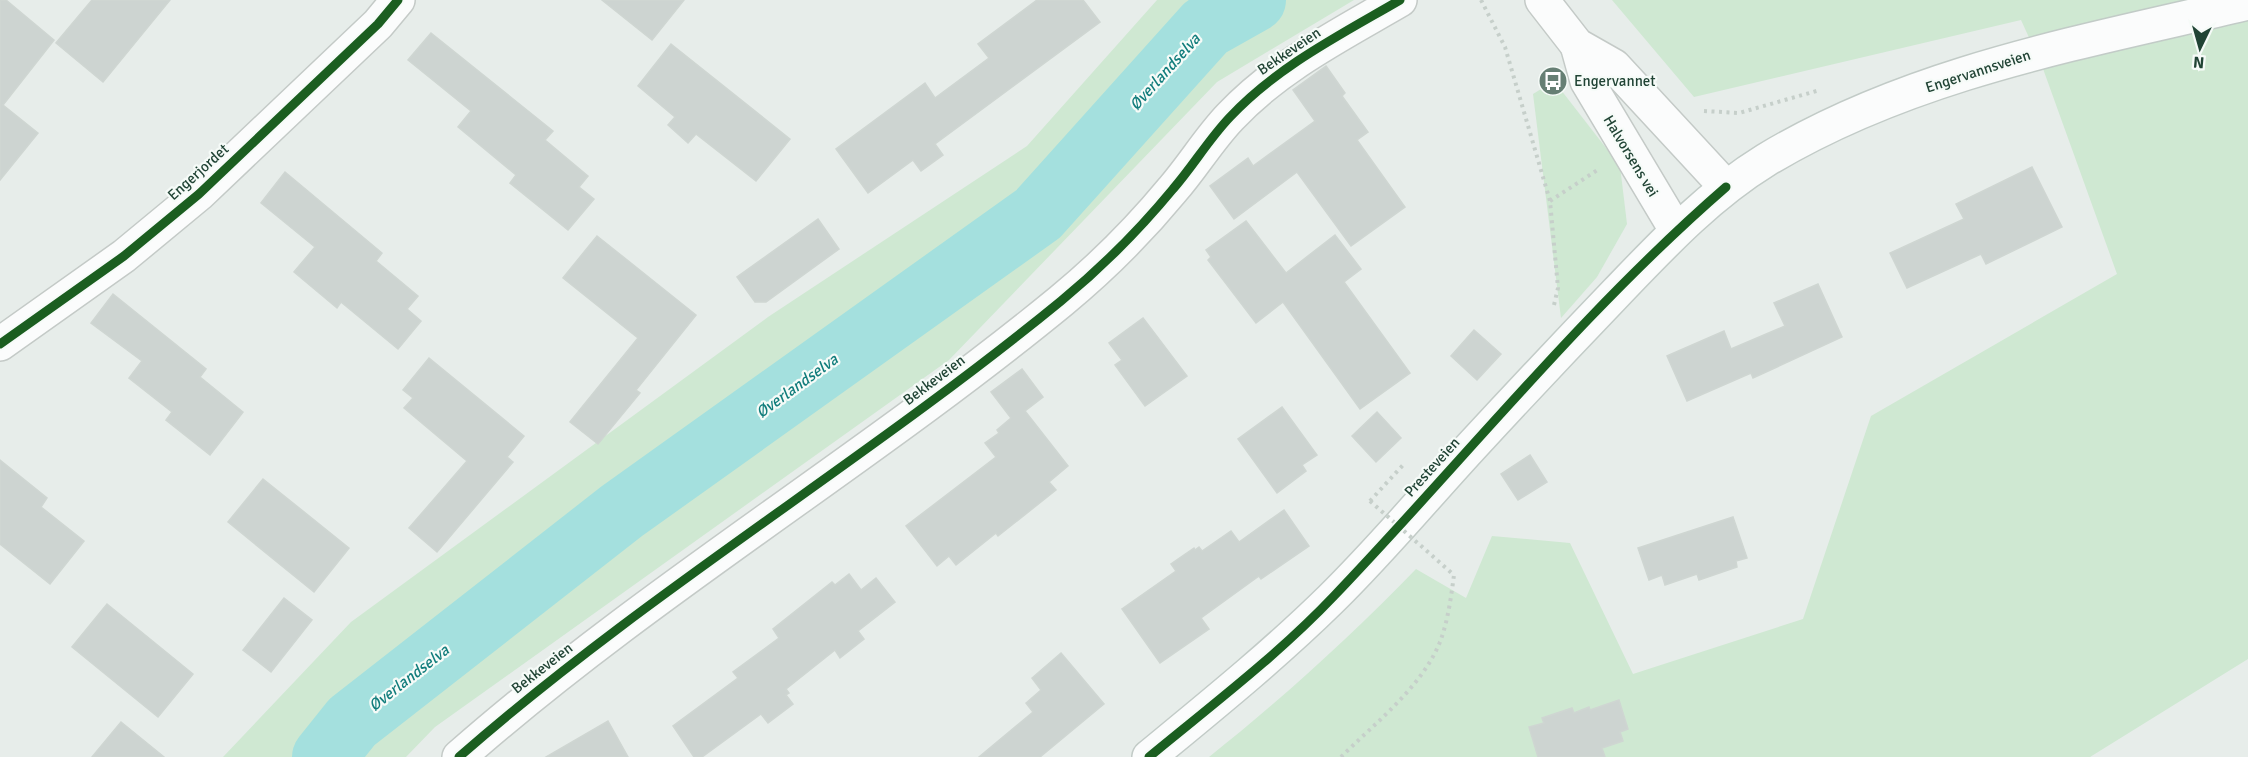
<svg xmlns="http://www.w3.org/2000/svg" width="2248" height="757" viewBox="0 0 2248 757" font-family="Signika,sans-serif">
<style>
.green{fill:#cfe8d2}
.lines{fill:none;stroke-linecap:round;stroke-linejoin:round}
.river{stroke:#a4e0de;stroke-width:64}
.building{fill:#cdd4d1;stroke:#cfd6d2;stroke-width:1.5}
.street-casing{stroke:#c4cac7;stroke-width:36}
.secondary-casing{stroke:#c2cbc7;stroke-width:36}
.path{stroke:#c6cfca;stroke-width:4;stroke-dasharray:3 4.5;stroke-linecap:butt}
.street{stroke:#fbfcfc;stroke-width:33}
.secondary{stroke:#fbfcfc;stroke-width:33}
.path-bridge{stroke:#c6cfca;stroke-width:4;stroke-dasharray:3 4.5;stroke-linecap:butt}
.cycleway-casing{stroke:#f6fbf8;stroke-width:13}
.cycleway{stroke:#1b5e20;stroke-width:9}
.labels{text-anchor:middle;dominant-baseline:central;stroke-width:4.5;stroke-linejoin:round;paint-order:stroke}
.street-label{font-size:15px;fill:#214435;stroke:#f6fbf8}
.poi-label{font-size:15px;fill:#214435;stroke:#f6fbf8;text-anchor:start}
.water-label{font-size:16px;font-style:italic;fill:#127d7c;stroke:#f6fbf8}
</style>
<rect width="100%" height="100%" fill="#e7edea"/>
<g class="green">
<polygon points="1157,0 1354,0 1217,82 949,360 435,727 406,757 223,757 351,622 768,317 1027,146"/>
<path d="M1612,0H2248V659L2090,757H1209C1282,699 1351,636 1416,569L1466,598L1492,536L1570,543L1633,674L1803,619L1871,416L2117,274L2042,66L2021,20L1694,97Z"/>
<polygon points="1554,81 1620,166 1627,224 1597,277 1561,318 1533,94"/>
</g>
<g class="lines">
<polyline class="river" points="324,757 352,722 622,511 1038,214 1206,27 1254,0"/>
</g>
<g class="building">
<polygon points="0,0 6,0 54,40 3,105 38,133 0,180"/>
<polygon points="92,0 170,0 103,82 56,43"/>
<polygon points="602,0 684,0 652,40"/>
<polygon points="1037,0 1083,0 1100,22 935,144 943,155 921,171 913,160 868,193 836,149 925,83 935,98 989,58 978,44"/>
<polygon points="431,33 553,131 545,140 588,176 579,187 594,199 568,230 510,183 516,175 458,127 471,111 408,60"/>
<polygon points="671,44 790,139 756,181 696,134 688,143 668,125 675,117 638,86"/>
<polygon points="1326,66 1345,93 1342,96 1368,132 1357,140 1405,207 1351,246 1297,172 1234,219 1210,186 1248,158 1253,166 1315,121 1293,90"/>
<polygon points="2032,167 2062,227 1986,264 1981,254 1907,288 1890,253 1964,219 1956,204"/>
<polygon points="285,172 382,253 376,261 418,296 407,309 421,321 398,349 341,302 337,308 294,272 315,247 261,203"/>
<polygon points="818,219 839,249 766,302 755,302 737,277"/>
<polygon points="1246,221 1286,273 1335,235 1361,269 1344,282 1410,373 1360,409 1283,302 1256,323 1208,260 1211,257 1206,250"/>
<polygon points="597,236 696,315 636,390 640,393 598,444 570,422 638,338 563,278"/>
<polygon points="1818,284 1842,337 1753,378 1751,373 1687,401 1667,356 1724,331 1731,349 1785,326 1774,303"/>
<polygon points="113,294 206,369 200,377 243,412 210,455 166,420 172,412 129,378 142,361 91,323"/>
<polygon points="1143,318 1187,376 1145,406 1115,365 1122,360 1109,343"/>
<polygon points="1474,330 1501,354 1477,380 1451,356"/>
<polygon points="429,358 524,436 507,457 513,462 437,552 409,528 467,461 404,408 413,398 403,390"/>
<polygon points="1022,369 1043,397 1025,411 1068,466 1049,482 1056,490 998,536 996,533 956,565 949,556 937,566 906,526 996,457 985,443 999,433 997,430 1011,418 991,392"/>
<polygon points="1282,407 1317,455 1302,465 1306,471 1277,493 1238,439"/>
<polygon points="1377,412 1401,438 1376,462 1352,436"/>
<polygon points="1530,455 1547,482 1518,500 1501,474"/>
<polygon points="0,460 47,498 41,507 84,541 50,584 0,544"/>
<polygon points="263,479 349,548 314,592 228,522"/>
<polygon points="1284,510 1309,546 1261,579 1259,576 1201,618 1209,629 1160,663 1122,609 1176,571 1171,564 1194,548 1195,550 1199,547 1202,551 1231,531 1239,542"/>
<polygon points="1733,517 1747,558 1736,561 1737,567 1699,580 1697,574 1665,585 1662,575 1649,580 1638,548"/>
<polygon points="849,574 861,590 876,578 895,602 858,631 864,639 840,658 835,650 786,689 789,693 786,695 793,704 768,723 761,714 702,757 694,757 673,726 738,678 733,672 779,638 773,629 832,582 835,585"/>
<polygon points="284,598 312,620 271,672 243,650"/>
<polygon points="107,604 193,674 158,717 72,647"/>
<polygon points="1061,653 1104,704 1040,757 979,757 1033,712 1026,703 1041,690 1032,678"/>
<polygon points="1619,700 1628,729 1620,732 1623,741 1602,748 1605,757 1538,757 1529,727 1544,723 1542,718 1572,708 1574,713 1589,707 1590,710"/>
<polygon points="608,721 628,757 546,757"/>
<polygon points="121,722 164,757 92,757"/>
</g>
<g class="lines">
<g class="street-casing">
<g id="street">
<polyline points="1542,0 1577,45 1614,66 1726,187"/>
<polyline points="1577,45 1587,81 1676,230"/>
<polyline points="0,344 124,256 199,194 378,24 398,0"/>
<path d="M459,757C648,591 866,461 1061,301C1101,268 1140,229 1173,189C1193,166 1209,139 1230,117C1278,66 1340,35 1400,0"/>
</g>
</g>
<g class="secondary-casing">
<path id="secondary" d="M1149,757C1211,706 1274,655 1331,599C1380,551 1424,498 1471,447C1519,395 1568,343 1617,292C1663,244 1709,195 1766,160C1912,72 2084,42 2248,3"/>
</g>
<g class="path">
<polyline points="1481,0 1505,47 1550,201 1558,288 1554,305"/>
<polyline points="1704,111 1739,113 1820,90"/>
<polyline points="1550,201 1599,169"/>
<polyline points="1370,501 1404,464"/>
<path d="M1341,757C1374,724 1422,687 1440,642C1448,621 1451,597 1454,575"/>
</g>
<use href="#street" class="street"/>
<use href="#secondary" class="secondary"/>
<polyline class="path-bridge" points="1370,501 1454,575"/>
<g class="cycleway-casing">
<g id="cycleway">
<polyline points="0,344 124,256 199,194 378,24 398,0"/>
<path d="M459,757C648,591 866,461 1061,301C1101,268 1140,229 1173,189C1193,166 1209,139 1230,117C1278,66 1340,35 1400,0"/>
<path d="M1149,757C1212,705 1278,655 1334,596C1464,460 1583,311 1726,187"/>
</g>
</g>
<use href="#cycleway" class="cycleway"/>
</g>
<defs>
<g id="bus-disc" transform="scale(1.5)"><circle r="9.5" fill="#667f74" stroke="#f6fbf8"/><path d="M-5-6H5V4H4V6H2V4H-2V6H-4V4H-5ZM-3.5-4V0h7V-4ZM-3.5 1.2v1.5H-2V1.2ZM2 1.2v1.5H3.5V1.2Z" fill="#fff"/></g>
</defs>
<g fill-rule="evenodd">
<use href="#bus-disc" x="1553" y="81"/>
</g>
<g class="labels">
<g class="street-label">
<text transform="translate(1289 51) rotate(-34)">Bekkeveien</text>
<text transform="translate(1978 71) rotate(-18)">Engervannsveien</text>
<text transform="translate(1631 156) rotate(59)">Halvorsens vei</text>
<text transform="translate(198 172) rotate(-42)">Engerjordet</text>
<text transform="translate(934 380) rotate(-37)">Bekkeveien</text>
<text transform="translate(1432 467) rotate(-48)">Presteveien</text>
<text transform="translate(542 668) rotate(-38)">Bekkeveien</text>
</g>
<g class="poi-label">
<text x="1574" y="81">Engervannet</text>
</g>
<g class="water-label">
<text transform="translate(1165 72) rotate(-48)">Øverlandselva</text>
<text transform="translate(797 386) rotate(-36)">Øverlandselva</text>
<text transform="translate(409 678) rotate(-38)">Øverlandselva</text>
</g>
</g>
<g transform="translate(2200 48) rotate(185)" stroke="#f6fbf8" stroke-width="4.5" paint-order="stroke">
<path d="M0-4.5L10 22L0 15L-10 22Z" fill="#214435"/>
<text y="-9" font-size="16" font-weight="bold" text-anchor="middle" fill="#214435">N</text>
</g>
</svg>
